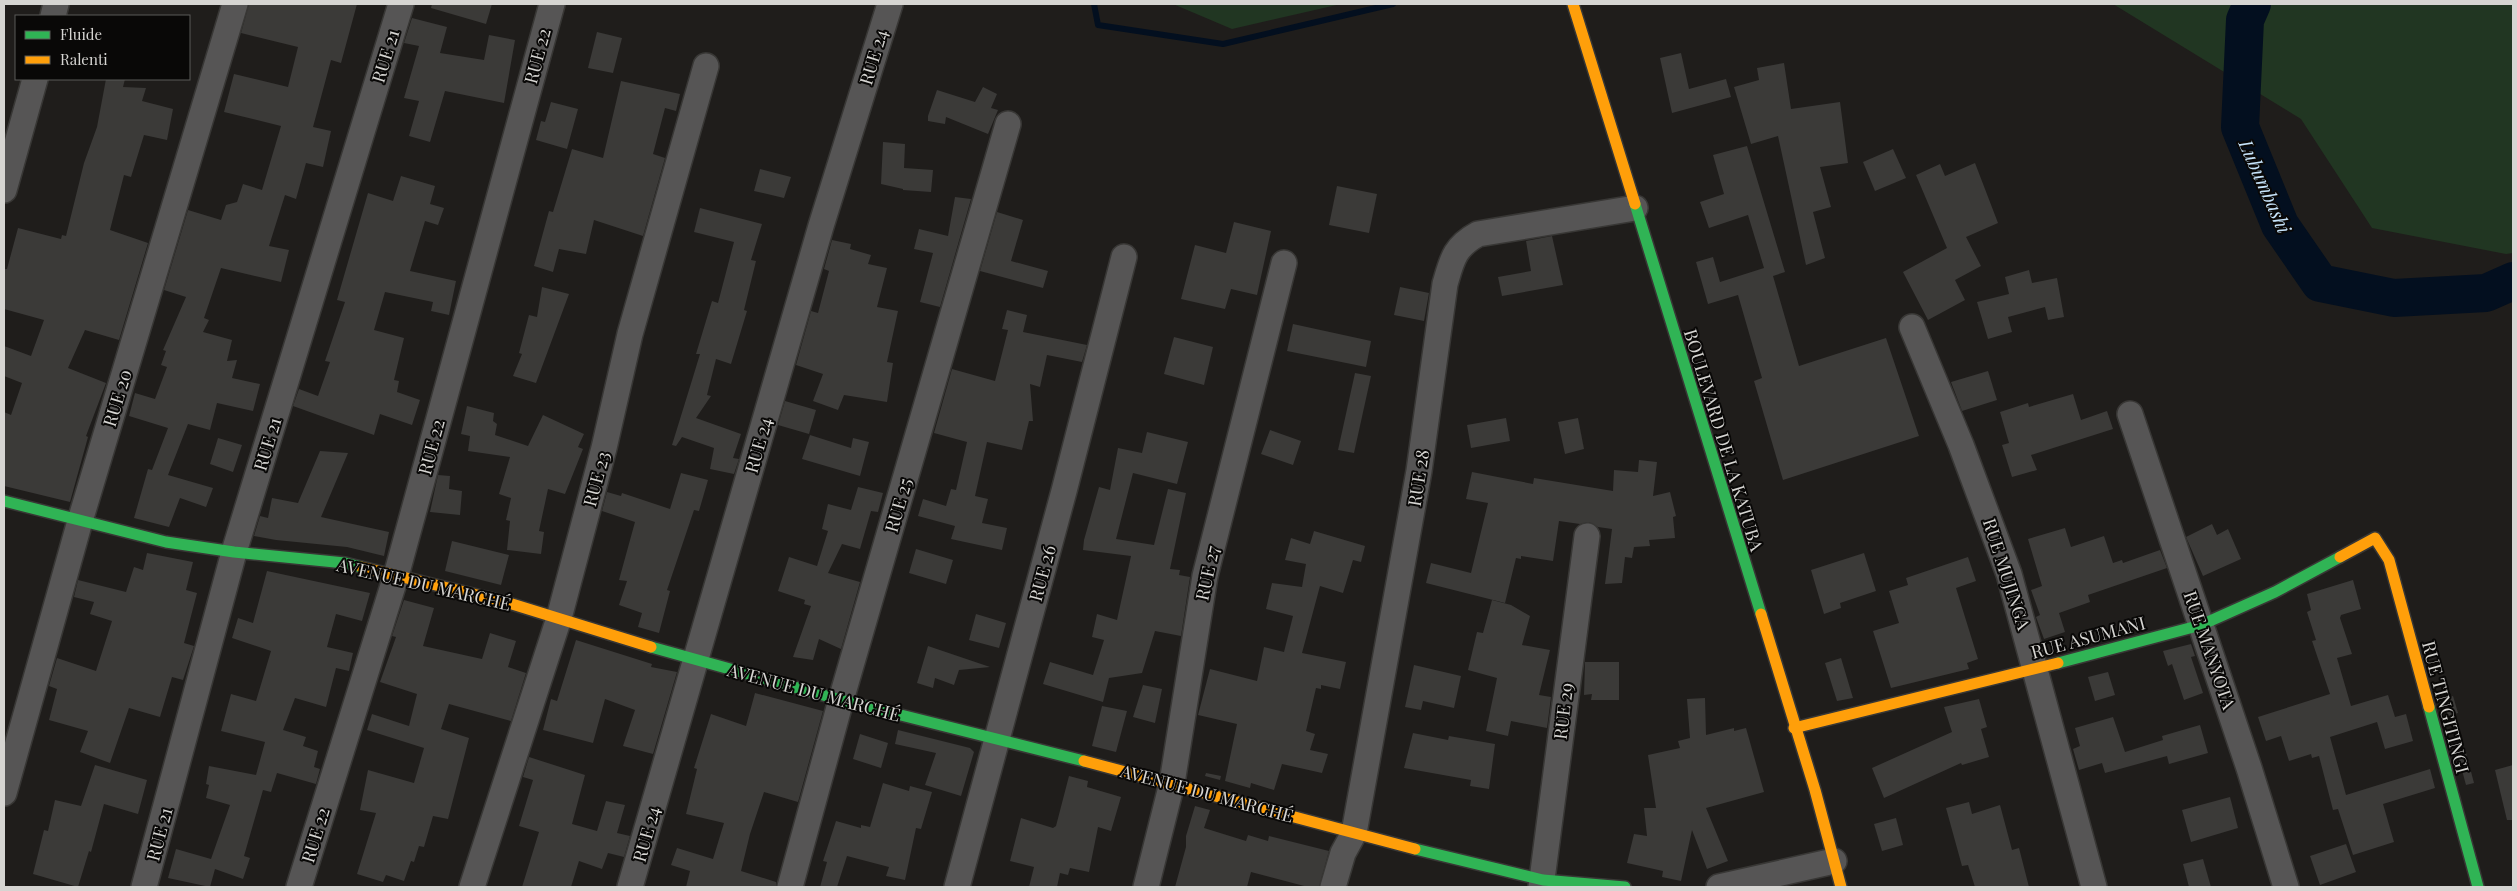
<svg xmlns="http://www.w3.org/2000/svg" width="2517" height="891" viewBox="0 0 2517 891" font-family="'Playfair Display',serif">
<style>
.green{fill:#213622}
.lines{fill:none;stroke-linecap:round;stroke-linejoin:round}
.stream{stroke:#030f1f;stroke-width:6}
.river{stroke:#030f1f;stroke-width:38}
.building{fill:#3b3a38}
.street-casing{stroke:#383735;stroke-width:28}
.fast-casing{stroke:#383735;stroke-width:14}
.slow-casing{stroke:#383735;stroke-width:14}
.street{stroke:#565555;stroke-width:25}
.fast{stroke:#30b455;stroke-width:11}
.slow{stroke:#ff9f0a;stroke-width:11}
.labels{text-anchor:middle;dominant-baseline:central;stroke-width:4;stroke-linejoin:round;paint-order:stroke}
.street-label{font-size:18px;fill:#d6d5d2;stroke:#090807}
.water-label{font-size:19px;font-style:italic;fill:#c7e4fb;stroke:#090807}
</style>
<rect width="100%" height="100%" fill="#1f1d1b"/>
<g class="green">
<polygon points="1173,4 1341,4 1232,29"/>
<polygon points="2113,4 2513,4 2513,253 2506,254 2372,228 2301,119"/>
</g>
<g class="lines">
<polyline class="stream" points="1094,4 1098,25 1223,44 1393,4"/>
<polyline class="river" points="2252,4 2245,20 2240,127 2280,225 2320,283 2394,298 2486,293 2513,281"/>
</g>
<g class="building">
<polygon points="249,4 357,4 341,63 331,60 313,127 331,131 323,167 306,163 296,199 285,195 269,246 289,250 281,282 221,268 204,318 209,320 203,332 232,340 227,361 237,360 232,378 260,384 253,411 217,403 210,430 188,424 168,475 213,488 206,507 180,498 169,527 134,518 148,469 152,470 168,428 129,416 135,393 155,399 167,367 161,365 166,351 163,350 186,297 164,290 188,210 221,220 226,205 237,202 243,184 262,190 281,126 224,112 234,74 288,87 298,47 241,33"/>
<polygon points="432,4 492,4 486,24 431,8"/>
<polygon points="412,18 447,27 440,53 484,60 489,35 515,40 504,103 445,91 430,142 409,136 419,101 404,98 419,46 404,43"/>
<polygon points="597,32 622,38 613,73 588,68"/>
<polygon points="1681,53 1689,89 1726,79 1731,97 1672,113 1660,58"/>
<polygon points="1784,63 1791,109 1840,102 1848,163 1820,167 1831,207 1813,212 1825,258 1806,265 1778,136 1751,144 1734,87 1759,80 1757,68"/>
<polygon points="106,79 125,79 123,87 146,88 142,101 173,109 167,140 144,135 131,177 124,175 110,230 148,243 119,340 85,330 68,368 106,383 86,436 88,437 70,502 4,486 4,412 11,415 22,383 4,376 4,346 31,356 44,320 4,309 4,269 7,269 18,228 61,239 62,235 66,236 84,163 97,127"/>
<polygon points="621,81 680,94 676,111 665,108 653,154 665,158 643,236 594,220 586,254 559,249 553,272 534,266 549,211 553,212 572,149 603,158"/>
<polygon points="983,87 997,94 991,108 998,110 988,134 946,117 945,124 928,121 928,116 937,90 975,102"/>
<polygon points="551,102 578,109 567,149 536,140 541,121 545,122"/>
<polygon points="883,142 905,144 904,168 933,170 931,192 903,190 903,189 881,184"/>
<polygon points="1747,146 1785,272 1773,276 1799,366 1886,338 1919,436 1783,480 1754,381 1762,378 1738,295 1708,304 1696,262 1713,257 1720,282 1764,268 1748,215 1709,228 1700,202 1724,194 1713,155"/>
<polygon points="1893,149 1906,178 1875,191 1863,162"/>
<polygon points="1975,163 1998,223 1966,237 1981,266 1955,280 1965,300 1928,320 1903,272 1947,248 1916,175 1940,164 1945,176"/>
<polygon points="760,169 791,177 784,198 754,191"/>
<polygon points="401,176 435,186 430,204 444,208 438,225 425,221 410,271 456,281 449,315 431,311 433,302 385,292 374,330 404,338 394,380 399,381 397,392 420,400 412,425 380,414 374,435 293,406 299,389 318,396 330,362 325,361 345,302 337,300 368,193 393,201"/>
<polygon points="1337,186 1377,194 1369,233 1329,225"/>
<polygon points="955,197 971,199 940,307 920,302 933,253 914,249 919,229 948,236"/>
<polygon points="700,208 762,224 751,260 756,261 744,310 747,311 731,364 716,359 707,395 711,396 696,418 741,434 733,458 739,459 734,474 710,469 714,448 682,437 676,446 672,445 693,377 700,354 696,354 712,301 718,303 734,242 694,232"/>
<polygon points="997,212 1023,220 1011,261 1048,271 1043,288 980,271"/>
<polygon points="1234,222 1271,231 1257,295 1231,289 1225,309 1181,299 1195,245 1226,253"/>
<polygon points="1552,236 1563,285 1502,296 1498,277 1531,271 1526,241"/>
<polygon points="832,240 851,244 850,249 871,255 868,264 887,268 877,307 898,311 887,362 893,363 887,402 844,395 838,410 813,401 823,374 796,365 811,311 818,313 829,271 824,269"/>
<polygon points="2029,270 2032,283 2057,278 2064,317 2048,320 2045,307 2008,317 2012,332 1988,339 1977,302 2009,294 2005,277"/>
<polygon points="542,287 569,294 536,383 513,376 522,354 519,353 529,315 537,317"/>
<polygon points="1400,287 1429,293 1424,321 1394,315"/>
<polygon points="1007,310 1027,315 1023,332 1087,345 1082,362 1047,355 1040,387 1030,384 1033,421 1029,421 1022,450 987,442 975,496 988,499 982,523 1007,528 1002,550 951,539 955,526 918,516 923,499 946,506 951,489 956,490 967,442 934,433 952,369 995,381 1008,330 1002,329"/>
<polygon points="1293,324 1371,341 1366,367 1287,351"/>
<polygon points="1174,337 1213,347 1204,385 1164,374"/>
<polygon points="1988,371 1997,400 1962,411 1951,382"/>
<polygon points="1355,373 1371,376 1354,453 1338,450"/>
<polygon points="2073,394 2081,420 2107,411 2113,429 2031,455 2037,470 2012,477 2002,445 2009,443 2000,412 2028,403 2029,407"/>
<polygon points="785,401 816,410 809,434 778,425"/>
<polygon points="467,406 494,413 493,421 497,424 495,435 528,446 543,415 584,434 578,447 583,449 565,494 548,489 539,531 544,532 541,554 507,550 510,521 506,520 511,498 499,494 510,457 468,451 470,436 461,434"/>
<polygon points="1506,418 1510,441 1471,448 1467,425"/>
<polygon points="1578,418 1584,449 1565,454 1558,422"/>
<polygon points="1270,430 1301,441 1293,465 1261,454"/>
<polygon points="1147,432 1188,442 1177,484 1133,473 1116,539 1154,545 1168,489 1186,493 1170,569 1180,570 1179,575 1190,577 1181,636 1155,631 1142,673 1109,678 1103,702 1043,684 1050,662 1093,675 1104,640 1092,637 1097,614 1117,620 1131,556 1083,550 1084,540 1099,487 1110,490 1118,448 1142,453"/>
<polygon points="810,435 851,448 853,438 869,442 860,476 802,459"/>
<polygon points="218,438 242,445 233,472 210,464"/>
<polygon points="320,451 348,453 321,517 389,532 384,556 347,547 276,540 254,536 260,516 268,518 272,498 298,503"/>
<polygon points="1639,460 1657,462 1653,496 1670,492 1676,516 1673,517 1675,538 1649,540 1650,546 1634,547 1632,558 1625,557 1622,583 1605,584 1612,529 1598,527 1589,522 1580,524 1559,521 1553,561 1521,556 1521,559 1516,558 1505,603 1426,583 1431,563 1471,573 1488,503 1466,499 1472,472 1533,484 1534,478 1613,491 1614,470 1638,472"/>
<polygon points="681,473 708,480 699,511 694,510 667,590 670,591 659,633 638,627 642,613 619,605 627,581 619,580 635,522 602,511 607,492 621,496 622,493 670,509"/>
<polygon points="438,475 450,476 449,489 462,491 460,515 430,512"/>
<polygon points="858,487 883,493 878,512 871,511 860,549 842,544 828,573 860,582 841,649 819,639 813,660 793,657 811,606 804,604 805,600 778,591 789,557 817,566 828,531 822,529 828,504 851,510"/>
<polygon points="2212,524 2217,535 2228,529 2241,559 2203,576 2186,537"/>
<polygon points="2065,528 2071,547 2104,536 2113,563 2122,560 2123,563 2160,550 2167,568 2088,595 2090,602 2059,613 2065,632 2044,639 2036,617 2040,615 2031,590 2042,586 2028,539"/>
<polygon points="1314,531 1365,546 1361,562 1353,560 1343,593 1320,586 1302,653 1346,662 1340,689 1321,685 1321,689 1316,688 1306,731 1315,734 1310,750 1328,754 1322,773 1282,764 1274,790 1251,783 1250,788 1225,781 1237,724 1198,715 1210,669 1257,681 1264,647 1284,652 1293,616 1266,609 1272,583 1302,587 1306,564 1285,560 1291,538 1310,544"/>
<polygon points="452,541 509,555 501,585 445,571"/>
<polygon points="916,549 953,560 946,584 909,573"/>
<polygon points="147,553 193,562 186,590 197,593 184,643 194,646 183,680 172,677 160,717 129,708 110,763 80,752 88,731 49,720 57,689 49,686 57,658 96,671 112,621 90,614 94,602 74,597 78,580 126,592 134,567 143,570"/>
<polygon points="1864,553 1876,591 1840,603 1841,608 1824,614 1811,570"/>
<polygon points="1968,557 1976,581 1956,588 1978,659 1967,663 1969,669 1891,688 1873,631 1899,623 1889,591 1908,585 1906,578"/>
<polygon points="267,571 370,593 362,621 336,614 327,647 353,653 349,671 336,668 326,707 295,698 283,730 306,737 303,746 318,751 314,767 320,769 316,784 277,773 271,792 263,790 244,856 250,858 243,879 215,869 210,887 168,878 176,849 211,859 230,805 206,798 209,785 206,784 209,766 256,775 265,742 221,731 231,694 256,701 271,651 232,638 238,618 253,623"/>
<polygon points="2353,580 2361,609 2341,615 2340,618 2352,654 2337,658 2351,706 2388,695 2395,717 2406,714 2413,741 2385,749 2377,722 2330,737 2346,795 2430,769 2435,788 2383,804 2394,842 2353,855 2338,809 2333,810 2319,756 2312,758 2311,754 2289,761 2281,736 2266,741 2258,717 2330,694 2312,641 2316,640 2307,612 2311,610 2307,594"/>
<polygon points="404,600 434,608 423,646 482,659 490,633 516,641 508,667 526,673 511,721 449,704 441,729 469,738 448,819 433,816 424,847 419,846 414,862 411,861 404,881 386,875 383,882 357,874 376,813 360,810 368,770 414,783 424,748 367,730 372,714 409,726 417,694 380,682 396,637 392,636"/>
<polygon points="1492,600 1511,605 1530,616 1522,645 1550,650 1539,695 1551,697 1547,728 1511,721 1508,736 1486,731 1497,678 1468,670 1477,632 1483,633"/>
<polygon points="976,614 1006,623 999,648 969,640"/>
<polygon points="576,640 652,664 651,667 677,672 653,754 623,746 635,710 605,699 593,743 543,730 551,699 557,701"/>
<polygon points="2191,644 2195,656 2191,657 2203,693 2184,700 2172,664 2168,666 2163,651"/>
<polygon points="928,646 990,667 959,670 954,685 935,678 933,688 917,683"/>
<polygon points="1841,658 1853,698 1837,701 1825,663"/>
<polygon points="1585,662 1619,662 1619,700 1591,700 1592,694 1584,695"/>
<polygon points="1414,665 1461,676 1454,708 1423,701 1421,710 1405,707"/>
<polygon points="2108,672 2115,695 2095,701 2088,677"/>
<polygon points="1143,685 1162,689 1155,723 1133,717"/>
<polygon points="755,693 823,711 798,802 764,792 750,834 741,871 776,882 776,887 686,887 690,871 671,865 677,848 713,859 724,823 686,814 697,769 694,768 711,714 746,726"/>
<polygon points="2453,696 2458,713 2448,716 2443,699"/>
<polygon points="1705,698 1706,735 1734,728 1734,731 1746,728 1764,792 1706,808 1728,861 1707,869 1692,830 1681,881 1662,877 1663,871 1627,863 1634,834 1647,836 1644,808 1656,808 1648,755 1680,748 1678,741 1690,738 1687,699"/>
<polygon points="1979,699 1987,727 1981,729 1989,757 1962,765 1961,763 1884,798 1872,768 1952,732 1944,707"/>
<polygon points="1102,706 1127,711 1116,752 1092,746"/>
<polygon points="2113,717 2125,752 2163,740 2162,736 2200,725 2208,753 2169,764 2167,756 2105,773 2102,763 2079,770 2073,749 2080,746 2075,728"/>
<polygon points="898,730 970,748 974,752 961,796 925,785 936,753 895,744"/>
<polygon points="1413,733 1448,740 1449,736 1495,744 1489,789 1470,786 1471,780 1404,768"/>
<polygon points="860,734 888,743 881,768 853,759"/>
<polygon points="2465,749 2474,783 2466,785 2457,752"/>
<polygon points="529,757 585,775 572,824 597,831 606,801 625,805 617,833 630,836 624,857 608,853 602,869 579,861 571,887 522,887 539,832 519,826 533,780 523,777"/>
<polygon points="95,765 147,780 138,814 104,804 91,852 89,851 78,887 33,874 44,830 48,831 55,800 81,806"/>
<polygon points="2513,765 2513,820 2507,820 2495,770"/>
<polygon points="1206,773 1221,776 1220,780 1205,776"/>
<polygon points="1069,776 1088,781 1087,787 1121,797 1111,831 1098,827 1089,872 1070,868 1068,875 1060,873 1057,887 1029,887 1034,867 1010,861 1021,818 1053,828 1056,826"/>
<polygon points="883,783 909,791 910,786 932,792 921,829 916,828 905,880 886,876 889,867 847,856 837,887 820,887 827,862 823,861 836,821 861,828 861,825 870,827"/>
<polygon points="2230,797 2238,828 2191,842 2182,810"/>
<polygon points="1969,802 1972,814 2000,805 2012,850 2019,848 2029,887 1975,887 1968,865 1962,866 1946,808"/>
<polygon points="1195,806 1210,810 1204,828 1246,841 1248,835 1268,841 1269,836 1329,851 1319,887 1308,887 1251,872 1247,887 1175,887 1186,847 1186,836"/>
<polygon points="1896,818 1903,845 1882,851 1874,824"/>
<polygon points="2346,844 2356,872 2320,885 2310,856"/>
<polygon points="2203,859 2211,887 2189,887 2183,864"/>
</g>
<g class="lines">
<g class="street-casing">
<g id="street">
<polyline points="53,16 56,4"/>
<polyline points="4,190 35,79"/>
<polyline points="1912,327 1961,445 2009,574 2094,887"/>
<polyline points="2130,414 2249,768 2286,887"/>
<polyline points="4,793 80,521 235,4"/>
<polyline points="144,887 234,552 401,4"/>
<polyline points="299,887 396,576 552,4"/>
<polyline points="472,887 559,618 604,448 630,334 706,66"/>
<polyline points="630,887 821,226 890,4"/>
<polyline points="790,887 841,700 1008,124"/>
<polyline points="957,887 1064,491 1124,257"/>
<polyline points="1146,887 1172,783 1205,576 1284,263"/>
<path d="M1333,887L1343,853L1354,833L1419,471L1445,284C1452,260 1454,247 1478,234L1635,208"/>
<polyline points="1541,887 1587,536"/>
<polyline points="1719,887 1834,861"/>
</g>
</g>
<g class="fast-casing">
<g id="fast">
<polyline points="1635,204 1761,614"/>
<polyline points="4,501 166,542 234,552 345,563 361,567"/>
<polyline points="651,647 841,700 1084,761"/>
<polyline points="2058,663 2201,625 2275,592 2340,557"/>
<polyline points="2429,707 2478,887"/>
<polyline points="1415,849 1543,880 1625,887"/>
</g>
</g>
<g class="slow-casing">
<g id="slow">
<polyline points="1573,4 1635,204"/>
<polyline points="2340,557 2375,538 2389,560 2429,707"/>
<polyline points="361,567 502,601 651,647"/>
<polyline points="1761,614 1815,790 1841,887"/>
<polyline points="1794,728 2058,663"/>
<polyline points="1084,761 1415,849"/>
</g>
</g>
<use href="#street" class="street"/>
<use href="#fast" class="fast"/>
<use href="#slow" class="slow"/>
</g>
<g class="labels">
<g class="street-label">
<text transform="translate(385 56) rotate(-73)">RUE 21</text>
<text transform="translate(537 56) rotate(-75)">RUE 22</text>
<text transform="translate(873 57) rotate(-73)">RUE 24</text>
<text transform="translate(117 398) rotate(-73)">RUE 20</text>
<text transform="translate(1724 440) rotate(73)">BOULEVARD DE LA KATUBA</text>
<text transform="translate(267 444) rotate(-73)">RUE 21</text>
<text transform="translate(758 445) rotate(-74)">RUE 24</text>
<text transform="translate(431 447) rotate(-75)">RUE 22</text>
<text transform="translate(1418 478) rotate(-81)">RUE 28</text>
<text transform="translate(596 479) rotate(-75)">RUE 23</text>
<text transform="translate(898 505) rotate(-74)">RUE 25</text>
<text transform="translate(1042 573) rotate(-75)">RUE 26</text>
<text transform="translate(1207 573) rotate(-78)">RUE 27</text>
<text transform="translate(2007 574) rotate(72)">RUE MUJINGA</text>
<text transform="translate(424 584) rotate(13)">AVENUE DU MARCHÉ</text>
<text transform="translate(2088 637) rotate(-15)">RUE ASUMANI</text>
<text transform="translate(2210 650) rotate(71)">RUE MANYOTA</text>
<text transform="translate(814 692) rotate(15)">AVENUE DU MARCHÉ</text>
<text transform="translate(2446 707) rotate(75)">RUE TINGITINGI</text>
<text transform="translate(1563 711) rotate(-83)">RUE 29</text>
<text transform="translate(1207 793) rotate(15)">AVENUE DU MARCHÉ</text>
<text transform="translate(159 834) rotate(-75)">RUE 21</text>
<text transform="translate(646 834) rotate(-74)">RUE 24</text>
<text transform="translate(315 835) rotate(-73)">RUE 22</text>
</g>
<g class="water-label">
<text transform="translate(2266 186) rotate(66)">Lubumbashi</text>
</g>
</g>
<rect width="2517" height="891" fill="none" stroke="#d6d5d2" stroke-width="10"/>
<rect x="15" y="15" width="175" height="65" fill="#090807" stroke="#5b5a58"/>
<rect x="25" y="31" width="25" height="8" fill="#30b455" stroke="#5b5a58"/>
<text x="60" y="40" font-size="15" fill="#d6d5d2">Fluide</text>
<rect x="25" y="56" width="25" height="8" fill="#ff9f0a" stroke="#5b5a58"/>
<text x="60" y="65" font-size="15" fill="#d6d5d2">Ralenti</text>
</svg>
